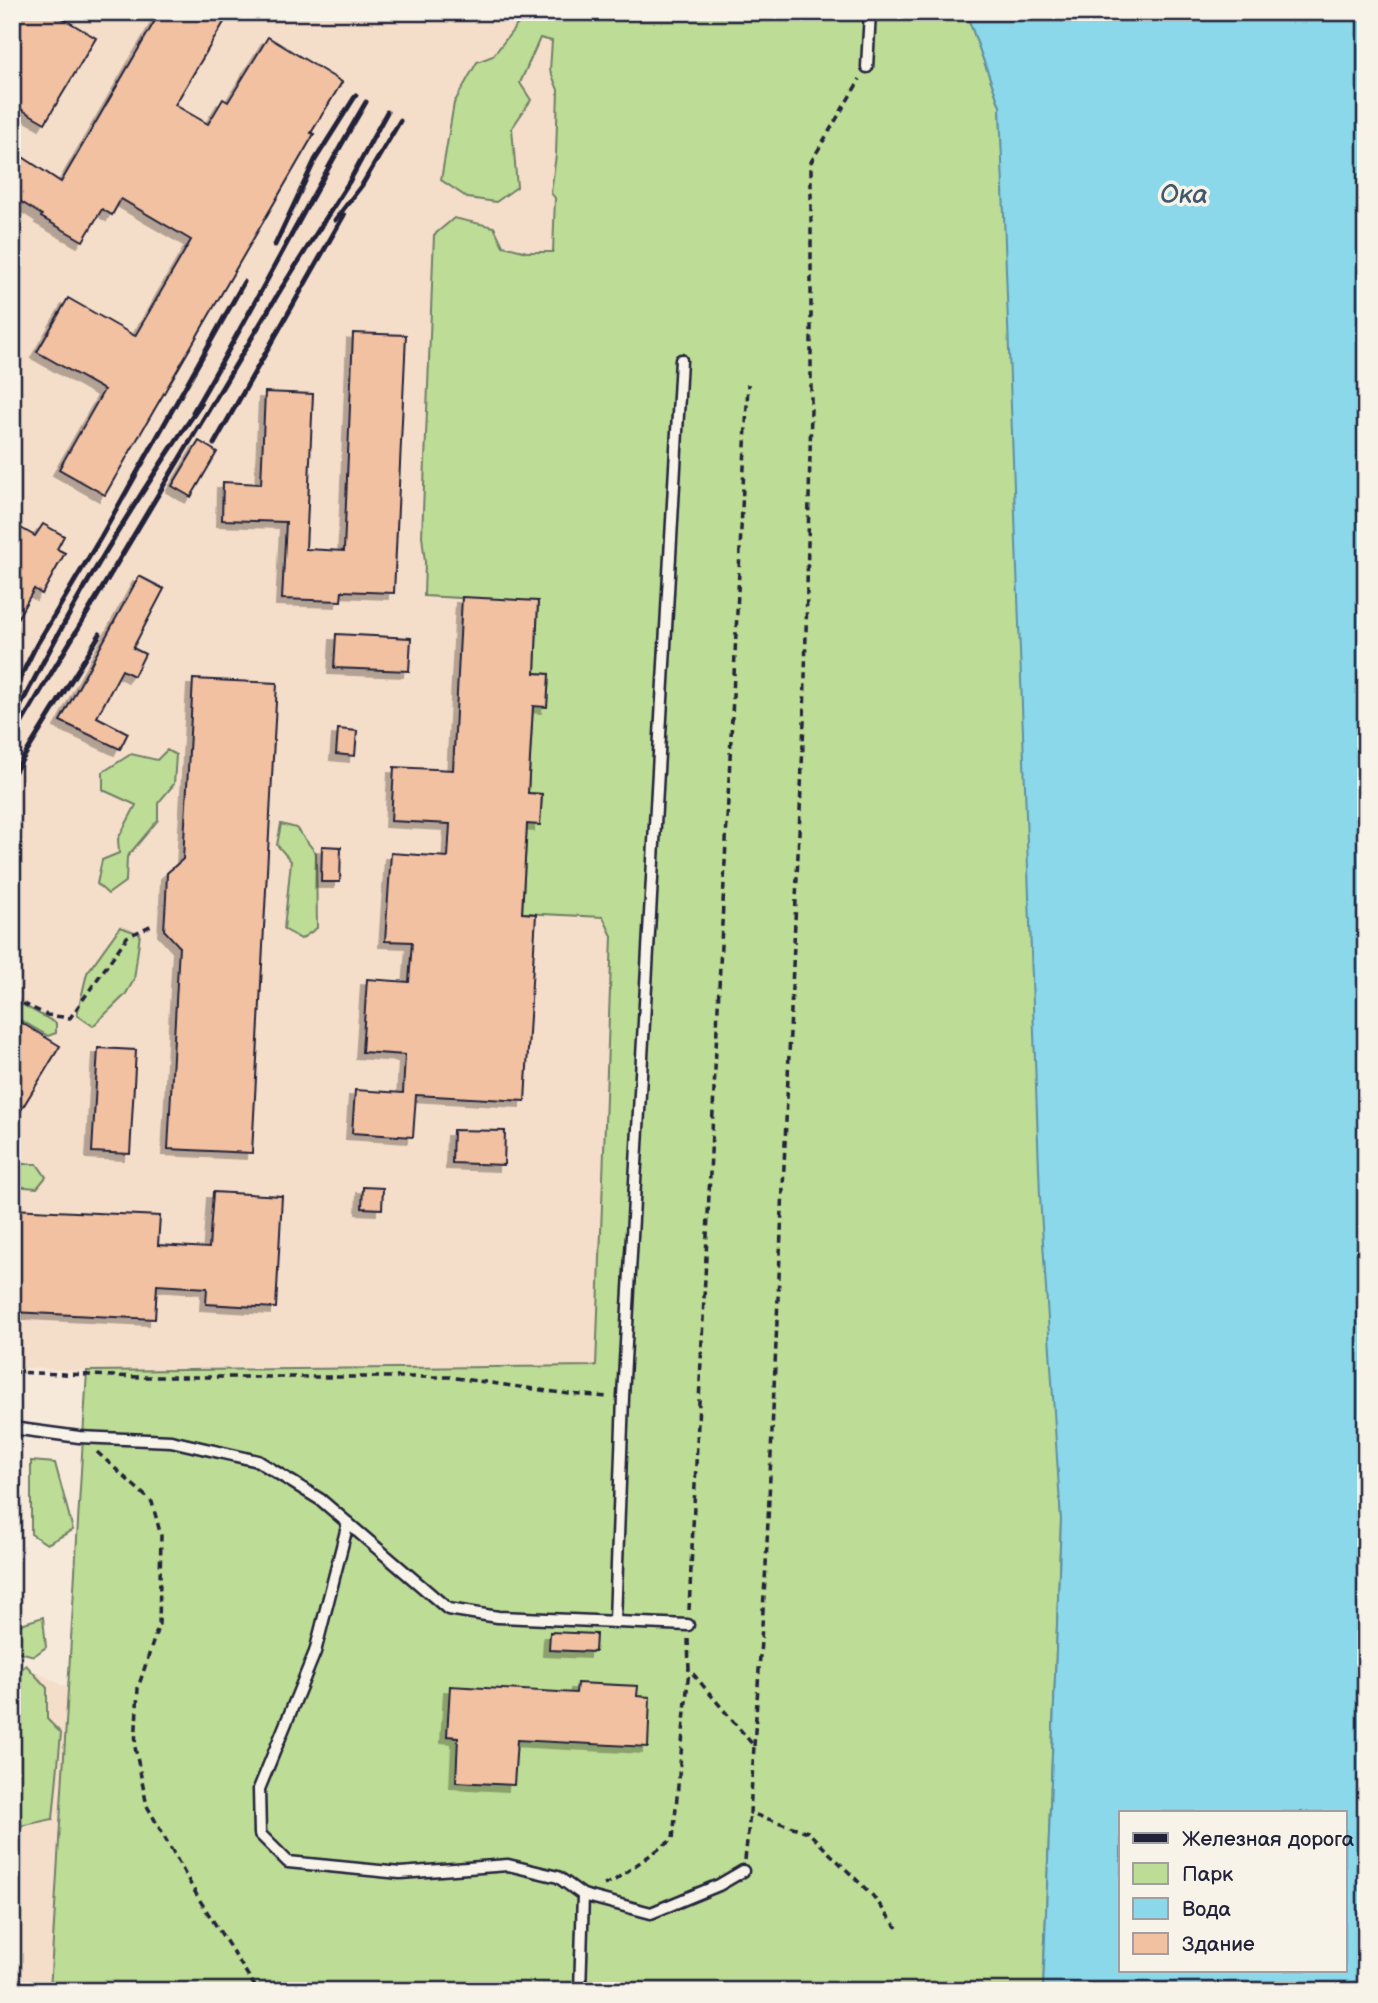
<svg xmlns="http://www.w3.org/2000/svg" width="1378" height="2003" viewBox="0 0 1378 2003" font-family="'Balsamiq Sans',sans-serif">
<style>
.built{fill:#f4ddc9}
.green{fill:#bddc95;stroke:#707f68;stroke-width:2}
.water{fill:#8ad8e9;stroke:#608fa3;stroke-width:2;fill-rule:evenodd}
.building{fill:#f1c1a1;stroke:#22223b;stroke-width:2;filter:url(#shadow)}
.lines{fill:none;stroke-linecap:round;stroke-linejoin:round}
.service-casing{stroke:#22223b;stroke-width:15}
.path{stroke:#22223b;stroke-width:3.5;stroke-dasharray:7 5;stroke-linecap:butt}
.service{stroke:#f7f3e8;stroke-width:10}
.rail{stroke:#22223b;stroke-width:5}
.labels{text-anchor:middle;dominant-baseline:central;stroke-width:7;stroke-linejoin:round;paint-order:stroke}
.water-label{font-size:26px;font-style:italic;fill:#41596f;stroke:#f7f3e8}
</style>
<defs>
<filter id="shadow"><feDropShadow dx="-6" dy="6" stdDeviation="0" flood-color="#0004"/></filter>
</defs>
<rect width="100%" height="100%" fill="#f6e9da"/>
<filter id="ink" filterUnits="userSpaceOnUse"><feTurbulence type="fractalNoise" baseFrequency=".0143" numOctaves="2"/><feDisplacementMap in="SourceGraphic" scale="14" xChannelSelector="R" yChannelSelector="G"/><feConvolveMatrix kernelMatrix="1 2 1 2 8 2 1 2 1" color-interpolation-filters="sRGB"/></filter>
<g filter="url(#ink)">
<g class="built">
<polygon points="12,12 525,12 560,28 553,252 438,250 424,596 538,601 535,673 549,674 547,707 529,793 542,794 540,825 527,825 523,913 603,917 612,936 596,1366 87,1371 12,1367"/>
<polygon points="12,1669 35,1671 69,1689 58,1831 50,1991 12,1991"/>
</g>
<g class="green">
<polygon points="522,12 966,12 1000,106 1061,1520 1043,1991 50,1991 87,1371 596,1366 612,936 603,917 522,913 527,824 540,825 542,794 528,793 533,706 547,706 549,674 535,673 538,602 424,596 425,562 422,536 434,235 454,218 494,227 503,246 527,252 553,252 555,198 551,193 556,155 558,90 550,70 552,41 540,38 520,83 531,100 512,128 517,187 496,202 468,198 441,180 454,103 477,62 493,56 520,21"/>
<polygon points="167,750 176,755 174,784 158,803 158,820 127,857 126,881 108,894 97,884 102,860 119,853 118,839 136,805 103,790 103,772 131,754 157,760"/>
<polygon points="281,824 296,828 316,853 317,928 301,939 284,929 291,861 277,845"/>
<polygon points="120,927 140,934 134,980 125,995 93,1026 77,1015 87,973"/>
<polygon points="12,999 56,1023 56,1033 48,1036 12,1015"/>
<polygon points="12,1164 37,1164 46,1177 37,1188 12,1186"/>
<polygon points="31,1461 55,1463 73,1530 47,1544 31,1534"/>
<polygon points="43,1617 46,1647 34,1656 12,1650 12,1622 21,1624"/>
<polygon points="26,1665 47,1688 47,1719 61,1733 53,1819 20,1826 12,1822 12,1742 16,1729 15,1675"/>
</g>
<path class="water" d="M966,12H1366V1991H1043L1061,1520L1040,1196L1000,106ZM1121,1812H1345V1970H1121Z"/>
<g class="building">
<polygon points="23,12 52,12 96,38 45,123 12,104 12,31"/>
<polygon points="160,12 230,12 175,105 208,124 223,99 228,102 268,37 342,82 311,133 314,134 105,495 59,469 104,390 37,352 68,298 135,336 191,240 121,199 112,215 102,209 83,241 41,217 42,215 12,196 12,150 61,182"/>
<polygon points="353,333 406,335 394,593 342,591 341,601 282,599 286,522 222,520 223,482 261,484 265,392 313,394 306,549 344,551"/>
<polygon points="199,441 217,452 191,497 172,486"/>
<polygon points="12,523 35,536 43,524 64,536 57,549 65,553 42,594 34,589 12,628"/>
<polygon points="139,576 164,589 133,648 145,654 134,676 122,670 97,717 128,733 120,749 60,721"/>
<polygon points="462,597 538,601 535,673 549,674 547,707 533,706 528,793 542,794 540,825 527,824 522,913 536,914 525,1101 416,1095 413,1137 352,1133 355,1090 403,1093 405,1055 362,1052 367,979 409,982 412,942 385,941 391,853 448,857 450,824 391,821 394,767 453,770"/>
<polygon points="336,634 411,638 409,671 334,668"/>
<polygon points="193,679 277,683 252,1153 168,1149 179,946 164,930 166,898 167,873 183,859"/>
<polygon points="338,729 357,731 355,756 336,754"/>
<polygon points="322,846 341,847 340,882 321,882"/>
<polygon points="12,1017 60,1046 12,1125"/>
<polygon points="98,1048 136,1050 130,1154 92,1152"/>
<polygon points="453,1130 505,1131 504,1165 452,1163"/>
<polygon points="363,1187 383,1188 382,1209 362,1208"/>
<polygon points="213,1192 282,1196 276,1308 206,1304 207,1288 157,1285 155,1319 12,1312 12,1209 160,1216 158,1245 209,1248"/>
<polygon points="550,1632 596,1634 595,1652 549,1650"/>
<polygon points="577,1683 638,1686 637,1696 650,1697 648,1747 517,1740 514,1785 456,1782 458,1737 447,1736 450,1686 576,1693"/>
</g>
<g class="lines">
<g class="service-casing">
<g id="service">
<polyline points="867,67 870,12"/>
<polyline points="12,1428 79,1437 171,1441 258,1461 321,1500 448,1609 498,1617 688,1625"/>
<polyline points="348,1523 315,1652 259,1789 260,1834 288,1862 400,1873 508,1865 558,1877 583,1895 580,1991"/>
<polyline points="615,1621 623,1397 681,360"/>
<polyline points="583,1895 651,1913 719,1885 743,1871"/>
</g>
</g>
<g class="path">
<polyline points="12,998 47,1015 70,1018 127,937 152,925"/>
<polyline points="12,1372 140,1377 449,1377 569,1394 610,1397"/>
<polyline points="97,1452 152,1502 161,1536 159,1624 138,1688 135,1747 147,1806 199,1899 258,1991"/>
<polyline points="689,1610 748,384"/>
<polyline points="688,1639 689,1669 754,1746 750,1813 808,1832 873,1896 897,1928"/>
<polyline points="754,1746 766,1565 804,722 811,409 811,162 860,79"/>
<polyline points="745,1860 750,1813"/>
<polyline points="604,1885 615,1880 673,1839 689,1669"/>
</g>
<use href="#service" class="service"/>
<g class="rail">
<polyline points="335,220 362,185 400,121"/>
<polyline points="275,245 315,160 356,95"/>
<path d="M193,412C253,310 306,204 366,102"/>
<polyline points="214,444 344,215"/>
<polyline points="12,694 36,646 101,537 244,282"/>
<path d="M15,717C69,608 132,504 201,404"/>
<polyline points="12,739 281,289 349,182 387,112"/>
<polyline points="12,776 100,634"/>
</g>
</g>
</g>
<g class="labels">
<g class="water-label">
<text x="1184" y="195">Ока</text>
</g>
</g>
<rect width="1378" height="2003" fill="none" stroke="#f7f3e8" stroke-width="42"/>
<rect x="21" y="21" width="1336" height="1961" fill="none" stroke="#22223b" stroke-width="2.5" filter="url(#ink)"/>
<rect x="1119" y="1811" width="228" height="161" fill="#f7f3e8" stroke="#a29fa3" stroke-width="2"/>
<rect x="1133" y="1833" width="35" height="10" fill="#22223b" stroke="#a29fa3" stroke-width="2"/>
<text x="1182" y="1846" font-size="21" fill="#22223b">Железная дорога</text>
<rect x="1133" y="1863" width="35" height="21" fill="#bddc95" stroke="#a29fa3" stroke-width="2"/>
<text x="1182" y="1881" font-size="21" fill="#22223b">Парк</text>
<rect x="1133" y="1898" width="35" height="21" fill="#8ad8e9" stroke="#a29fa3" stroke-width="2"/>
<text x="1182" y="1916" font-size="21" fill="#22223b">Вода</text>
<rect x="1133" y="1933" width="35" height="21" fill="#f1c1a1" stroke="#a29fa3" stroke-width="2"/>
<text x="1182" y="1951" font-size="21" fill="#22223b">Здание</text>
</svg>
